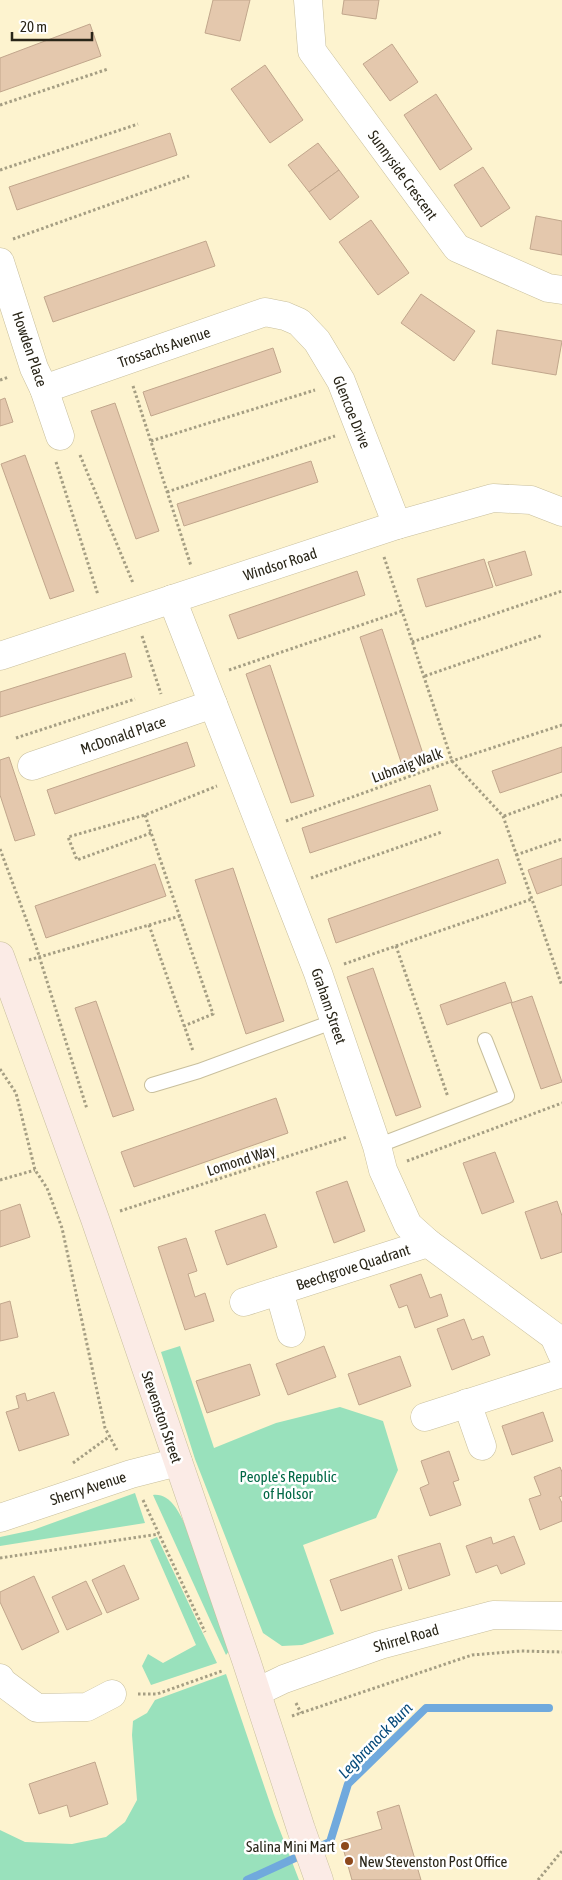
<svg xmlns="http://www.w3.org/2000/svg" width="562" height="1880" viewBox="0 0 562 1880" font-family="'Asap Condensed',sans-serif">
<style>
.green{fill:#99e1bc}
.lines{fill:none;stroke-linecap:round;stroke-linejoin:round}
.stream{stroke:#70a9dd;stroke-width:8}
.building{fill:#e4c8ad;stroke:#c1a68c}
.lane-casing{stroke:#c8bf9d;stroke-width:16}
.street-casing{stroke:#c8bf9d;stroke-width:29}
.secondary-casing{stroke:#c8bf9d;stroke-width:29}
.path{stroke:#a59e83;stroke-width:3;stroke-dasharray:2.5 2.5;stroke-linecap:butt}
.lane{stroke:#fff;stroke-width:14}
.street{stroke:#fff;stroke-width:28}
.secondary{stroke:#fbebe6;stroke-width:28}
.poi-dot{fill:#8d491d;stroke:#fff;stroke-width:2}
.labels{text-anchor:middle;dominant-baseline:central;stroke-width:5;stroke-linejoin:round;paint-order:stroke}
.street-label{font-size:15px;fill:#292518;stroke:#fff}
.park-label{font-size:15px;fill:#006845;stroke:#fff}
.poi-label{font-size:15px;fill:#292518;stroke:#fff;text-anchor:end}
.water-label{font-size:16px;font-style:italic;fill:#074b7b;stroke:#fff}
</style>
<rect width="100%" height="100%" fill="#fdf3cf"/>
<g class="green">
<polygon points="180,1346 214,1448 276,1423 340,1407 383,1421 398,1470 376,1518 303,1545 334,1634 302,1645 282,1646 263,1633 195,1459 161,1352"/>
<polygon points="135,1493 145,1523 0,1546 0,1537 33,1530"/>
<path d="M153,1495C170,1493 179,1512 185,1525L229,1651L226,1655Z"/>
<polygon points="157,1537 217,1663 151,1685 142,1666 148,1654 163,1663 196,1645 150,1540"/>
<polygon points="226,1674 274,1815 299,1880 0,1880 0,1830 25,1842 72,1844 106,1837 125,1822 137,1800 132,1735 133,1721 147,1713 155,1700"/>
</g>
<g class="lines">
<polyline class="stream" points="247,1880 330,1842 348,1784 426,1708 549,1708"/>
</g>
<g class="building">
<polygon points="213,0 250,0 240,41 205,33"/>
<polygon points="344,0 379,0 376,19 342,14"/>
<polygon points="90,24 101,56 0,92 0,58"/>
<polygon points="392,44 418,82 390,101 363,64"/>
<polygon points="265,65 303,120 270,143 231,89"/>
<polygon points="436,94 472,149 440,170 404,115"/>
<polygon points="170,133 177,155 17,210 9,187"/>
<polygon points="318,143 339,170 309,192 288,165"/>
<polygon points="483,167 510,208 481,227 454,185"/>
<polygon points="339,170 359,197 330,220 309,192"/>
<polygon points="536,216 562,221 562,255 530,249"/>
<polygon points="371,220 409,273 378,295 339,242"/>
<polygon points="206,241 215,266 53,322 44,297"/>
<polygon points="421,294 475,331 454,361 401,323"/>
<polygon points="497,330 562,341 556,375 492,364"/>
<polygon points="273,348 281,372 151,416 143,392"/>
<polygon points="5,398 13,422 0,426 0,400"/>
<polygon points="115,403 159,531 136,539 91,411"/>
<polygon points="25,455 74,591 50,599 1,464"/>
<polygon points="311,461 318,482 184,526 177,504"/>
<polygon points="525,551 532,575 496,586 488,562"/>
<polygon points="484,559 493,587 426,607 417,579"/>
<polygon points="357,571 365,595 238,639 229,615"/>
<polygon points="382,629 424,757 402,765 360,637"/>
<polygon points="125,653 132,677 0,717 0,692"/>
<polygon points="270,665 314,796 291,803 246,674"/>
<polygon points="187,742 195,766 55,814 47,790"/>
<polygon points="562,747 562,772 500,793 492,771"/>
<polygon points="9,757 35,835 15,841 0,795 0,760"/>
<polygon points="430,785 438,810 310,853 302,828"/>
<polygon points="562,858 562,885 537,894 528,870"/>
<polygon points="498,859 506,883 336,943 328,919"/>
<polygon points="155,864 166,896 46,938 35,906"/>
<polygon points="233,868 284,1021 246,1034 195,880"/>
<polygon points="373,968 421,1107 396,1116 347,977"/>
<polygon points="505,982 512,1002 447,1025 440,1005"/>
<polygon points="532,996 562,1082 541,1089 511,1003"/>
<polygon points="96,1001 134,1110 113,1117 75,1008"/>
<polygon points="276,1098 288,1133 134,1187 121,1152"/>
<polygon points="495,1152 514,1202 482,1214 463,1163"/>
<polygon points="347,1181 365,1231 334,1243 316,1192"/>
<polygon points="557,1201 562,1216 562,1252 541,1259 525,1212"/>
<polygon points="20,1204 30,1237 0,1247 0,1211"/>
<polygon points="265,1214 277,1247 227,1265 215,1231"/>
<polygon points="186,1238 197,1271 188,1274 195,1297 205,1293 214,1321 185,1330 158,1247"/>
<polygon points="421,1274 430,1298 441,1294 448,1316 415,1328 407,1305 399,1308 390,1285"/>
<polygon points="10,1301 18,1337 0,1341 0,1304"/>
<polygon points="464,1319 472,1340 483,1336 490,1355 452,1370 437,1329"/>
<polygon points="324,1346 336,1377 288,1395 276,1364"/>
<polygon points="400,1356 411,1386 359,1405 348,1374"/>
<polygon points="250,1364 260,1395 207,1413 196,1381"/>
<polygon points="54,1392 69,1435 19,1451 6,1412 19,1408 16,1396 25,1393 27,1401"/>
<polygon points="543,1412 553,1441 512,1455 502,1426"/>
<polygon points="449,1451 459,1480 453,1482 461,1505 430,1516 420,1488 429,1484 421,1461"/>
<polygon points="560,1467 562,1472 562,1496 559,1497 562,1503 562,1521 540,1530 529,1499 541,1495 534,1477"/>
<polygon points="514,1536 525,1564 501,1574 497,1565 476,1573 466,1546 491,1537 493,1544"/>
<polygon points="440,1543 450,1575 409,1589 398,1556"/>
<polygon points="392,1559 402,1590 341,1611 330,1580"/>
<polygon points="124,1565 139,1599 107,1613 92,1580"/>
<polygon points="34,1576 59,1632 22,1650 0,1602 0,1592"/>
<polygon points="86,1581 102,1614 67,1630 52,1597"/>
<polygon points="95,1762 108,1804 70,1817 67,1805 39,1814 29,1784"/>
<polygon points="399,1805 421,1880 352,1880 341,1841 382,1829 377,1812"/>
</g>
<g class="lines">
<g class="lane-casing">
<g id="lane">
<polyline points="152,1085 199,1071 335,1021"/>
<polyline points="377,1146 507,1096 485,1040"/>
</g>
</g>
<g class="street-casing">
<g id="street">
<polyline points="308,0 312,51 457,248 548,288 562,290"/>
<polyline points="0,262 34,368 44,389 60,436"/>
<polyline points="44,389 265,312 285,316 299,322 317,341 341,381 397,525"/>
<polyline points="172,599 318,973 377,1146 383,1170 408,1225 428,1243 554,1336 562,1354"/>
<polyline points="0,656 397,525 493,498 531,500 562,512"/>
<polyline points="32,766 213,704"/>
<polyline points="279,1291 291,1333"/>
<polyline points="244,1302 428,1243"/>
<polyline points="467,1403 482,1446"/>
<polyline points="425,1417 562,1373"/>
<polyline points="0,1518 131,1474 178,1462"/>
<polyline points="0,1678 2,1682 37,1708 87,1707 112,1694"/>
<polyline points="257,1692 284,1679 380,1645 493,1615 562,1616"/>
</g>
</g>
<g class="secondary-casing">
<polyline id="secondary" points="0,956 95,1219 246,1660 301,1829 319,1880"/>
</g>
<g class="path">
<polyline points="0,105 108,69"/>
<polyline points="0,170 138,124"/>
<polyline points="13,239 189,176"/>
<polyline points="0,380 9,377"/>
<polyline points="133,386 191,566"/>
<polyline points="151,441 315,390"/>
<polyline points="80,455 133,583"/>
<polyline points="56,462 98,595"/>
<polyline points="167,492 335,436"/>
<polyline points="384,557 452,761 503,816 562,986"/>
<polyline points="142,636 161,694"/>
<polyline points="412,642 562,591"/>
<polyline points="229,670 402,611"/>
<polyline points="425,676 543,635"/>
<polyline points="16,738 135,699"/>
<polyline points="145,815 213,1014 184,1026"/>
<polyline points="504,816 562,795"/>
<polyline points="286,821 452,761 562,725"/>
<polyline points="151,833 77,860 68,837 145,815 217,786"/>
<polyline points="0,849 35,943 87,1109"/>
<polyline points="516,855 562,839"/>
<polyline points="311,878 442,832"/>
<polyline points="149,925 193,1051"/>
<polyline points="396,946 532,899"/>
<polyline points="29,960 180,916"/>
<polyline points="344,964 396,946 448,1097"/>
<polyline points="0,1069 16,1093 35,1170 47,1188 62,1228 105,1428 117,1450"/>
<polyline points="407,1161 562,1103"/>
<polyline points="0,1180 35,1170"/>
<polyline points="120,1211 347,1137"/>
<polyline points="73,1463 110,1436"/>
<polyline points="143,1500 205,1632"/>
<polyline points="0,1558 159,1534"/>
<polyline points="138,1694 157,1694 222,1671"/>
<polyline points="296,1703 301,1713"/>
<polyline points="292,1716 472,1655 521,1651 562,1652"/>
<polyline points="538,1880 562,1851"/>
</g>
<use href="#lane" class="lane"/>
<use href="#street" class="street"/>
<use href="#secondary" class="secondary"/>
</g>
<g class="poi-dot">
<circle cx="345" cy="1846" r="5"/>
<circle cx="349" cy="1861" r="5"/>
</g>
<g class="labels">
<g class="street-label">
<text transform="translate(403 175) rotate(54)">Sunnyside Crescent</text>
<text transform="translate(164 347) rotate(-19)">Trossachs Avenue</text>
<text transform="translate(30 349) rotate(71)">Howden Place</text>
<text transform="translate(352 412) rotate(68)">Glencoe Drive</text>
<text transform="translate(280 564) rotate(-18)">Windsor Road</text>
<text transform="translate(123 735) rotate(-19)">McDonald Place</text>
<text transform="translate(407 765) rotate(-20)">Lubnaig Walk</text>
<text transform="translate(329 1006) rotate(71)">Graham Street</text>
<text transform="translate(241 1160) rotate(-18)">Lomond Way</text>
<text transform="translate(353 1267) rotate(-18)">Beechgrove Quadrant</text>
<text transform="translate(162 1417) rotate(71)">Stevenston Street</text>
<text transform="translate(88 1488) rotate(-18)">Sherry Avenue</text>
<text transform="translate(406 1638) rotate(-16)">Shirrel Road</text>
</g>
<g class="park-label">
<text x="288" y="1476">People's Republic<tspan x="288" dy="17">of Holsor</tspan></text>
</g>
<g class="poi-label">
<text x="335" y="1846">Salina Mini Mart</text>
<text x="359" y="1861" text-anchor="start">New Stevenston Post Office</text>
</g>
<g class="water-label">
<text transform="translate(375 1740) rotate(-46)">Legbranock Burn</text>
</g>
</g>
<path d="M12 32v8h80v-8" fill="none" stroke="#292518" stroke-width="2.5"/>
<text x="20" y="32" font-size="15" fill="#292518" stroke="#ffffff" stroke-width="4" paint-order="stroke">20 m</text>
</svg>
